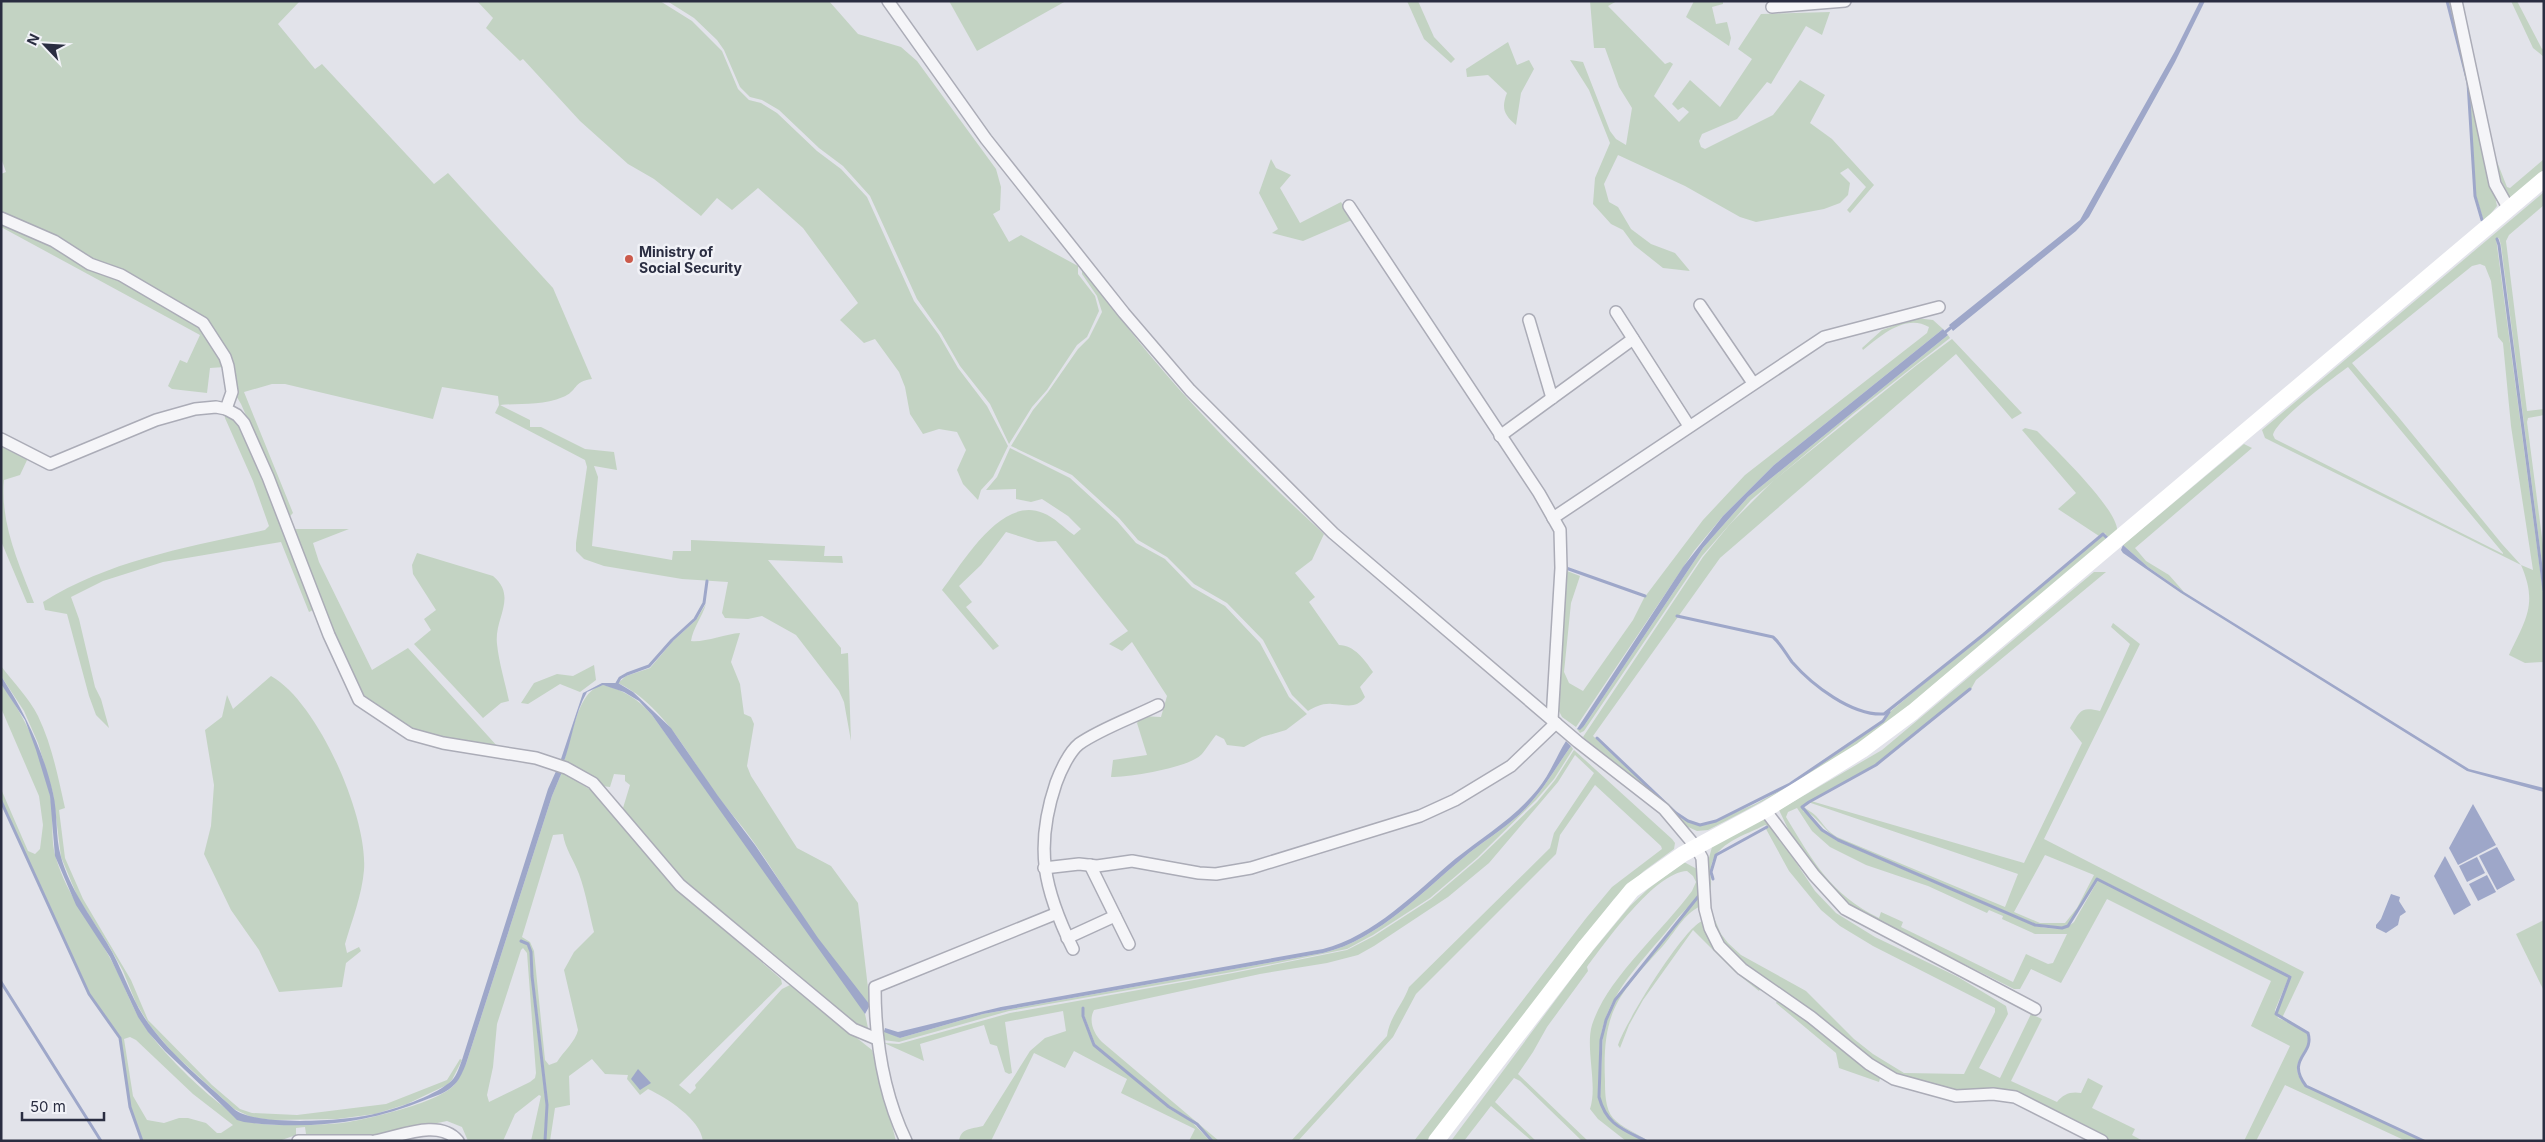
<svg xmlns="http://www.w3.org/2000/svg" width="2545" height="1142" viewBox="0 0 2545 1142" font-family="Inter,sans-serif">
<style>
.green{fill:#c3d3c3;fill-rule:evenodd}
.water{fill:#9ea7c9}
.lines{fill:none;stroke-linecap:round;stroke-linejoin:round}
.stream{stroke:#9ea7c9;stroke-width:3}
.minor-casing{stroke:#abacb7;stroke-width:14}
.minor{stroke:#f5f5f8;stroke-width:11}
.secondary{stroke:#fff;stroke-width:16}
.poi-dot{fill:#cb5a4b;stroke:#f1f2f7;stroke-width:2}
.labels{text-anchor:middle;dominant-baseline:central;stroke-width:5;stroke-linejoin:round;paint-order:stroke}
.poi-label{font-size:14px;font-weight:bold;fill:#2a2d41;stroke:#f1f2f7;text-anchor:start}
</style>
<rect width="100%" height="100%" fill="#e2e3ea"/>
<g class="green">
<path d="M1,1H300L278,24L315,69L322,64L434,184L448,173L553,288L592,379C573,381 577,392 563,397C543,406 520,403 500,405L530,420V427H541L585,449L614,452L617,470L594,466L598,477L592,546L672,560L673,551H691V540L825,546L824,556H842L843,563L768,560L841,648V654L848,653L851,741L844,702L839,691L796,635L762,616L748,619L725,618L722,613L728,582L682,579L604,566L584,559L576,551V543L587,467L585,460L495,413L499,405L498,396L442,387L433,419L285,384H272L244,392L293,513L290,516L241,404L234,392L208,327L1,216V174L6,172L1,158Z"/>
<polygon points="477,1 660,1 692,21 722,51 738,89 749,100 761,103 777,113 817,151 841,169 867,197 914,301 939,335 958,368 987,406 1008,446 993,477 981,490 978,500 963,484 957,470 966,450 957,432 939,429 923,434 910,414 905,387 899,372 875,339 864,343 840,320 858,303 803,228 758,188 732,210 717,198 701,216 654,179 628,164 580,121 523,59 520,61 486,28 493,18"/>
<polygon points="667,1 829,1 858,34 901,47 917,61 996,169 1001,187 1000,210 993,214 1009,242 1021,235 1078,266 1078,274 1095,296 1099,311 1087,337 1077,345 1047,390 1032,407 1009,444 990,404 960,366 941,333 917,299 870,196 843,166 819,148 779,110 762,100 750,97 740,87 724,50 717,40 694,18"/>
<polygon points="949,1 1066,1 977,51"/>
<polygon points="1407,1 1418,1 1434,37 1455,59 1451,63 1424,39"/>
<polygon points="1590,1 1617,1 1608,6 1665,64 1670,62 1673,64 1654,96 1679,122 1689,112 1683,107 1678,110 1672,104 1690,80 1720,107 1752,59 1738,49 1761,14 1830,12 1822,35 1806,26 1771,84 1767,82 1737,119 1702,134 1699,141 1701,147 1705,149 1773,115 1800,80 1825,95 1810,123 1832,139 1874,185 1850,213 1847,210 1866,187 1848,168 1840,173 1850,183 1848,195 1840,203 1824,209 1756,222 1740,217 1685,186 1618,155 1604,184 1609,202 1618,207 1631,229 1651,244 1675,253 1690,271 1663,268 1634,245 1623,230 1611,224 1593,204 1595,178 1610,143 1589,90 1570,60 1583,62 1610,131 1616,139 1626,145 1632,108 1619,87 1605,48 1594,48"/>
<polygon points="1694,1 1723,1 1723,4 1712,7 1716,24 1727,22 1731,38 1729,46 1686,17"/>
<polygon points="2448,1 2455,1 2497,206 2484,222 2476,196 2468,83"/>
<polygon points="2511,1 2517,1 2542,49 2544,48 2544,57 2533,48"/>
<path d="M1508,42L1517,65L1529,60L1534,69L1521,93L1516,125C1504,115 1501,108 1507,93L1488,75L1467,77L1466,69Z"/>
<polygon points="2494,154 2507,187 2510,188 2544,159 2544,170 2510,198 2501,180"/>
<polygon points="1271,159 1276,168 1291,175 1280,188 1300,223 1341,202 1352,220 1303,241 1272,233 1278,229 1259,193"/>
<path d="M2544,192V205L2509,235L2506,241L2527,411L2544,409V415L2528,418L2527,422L2544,553V579L2501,245L2499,238H2496L2544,600V662L2525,663L2509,655C2526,619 2538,604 2521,565L2265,438L2262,430ZM2480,264L2485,266L2491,281L2498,337L2503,343L2511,426L2533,570L2521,565L2502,544L2400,419L2352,363L2472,266ZM2348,367L2503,553V554L2275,439L2273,435C2275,421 2334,377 2348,367Z"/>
<polygon points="1,219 53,242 202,324 225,367 210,368 207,393 172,389 168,386 180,360 187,363 200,335 1,227"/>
<path d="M1082,269C1104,297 1126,326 1148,353C1202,418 1262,477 1324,534L1312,560L1295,573L1315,597L1309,602L1339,645C1354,645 1365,660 1373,672L1360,687L1365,697C1356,710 1344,704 1332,704C1323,703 1315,707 1308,711L1292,695L1263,640L1227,603L1194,584L1167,557L1138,540L1119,518L1072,475L1011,446L1033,410L1048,392L1078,349L1089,338L1102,312L1097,296L1082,274Z"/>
<path d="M1916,318L1933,320L1943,329L1774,465L1723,516L1694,551L1576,727L1562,717L1559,711L1563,573L1567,571L1580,576L1571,603L1564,672L1569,683L1583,691L1633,620L1644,598L1703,520L1745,475L1927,333L1929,327C1906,313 1880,336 1863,350L1862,348L1882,330Z"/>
<polygon points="1948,335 1950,338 1853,414 1751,500 1702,556 1584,731 1580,733 1577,729 1584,726 1703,548 1748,497"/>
<path d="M1952,339L2022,413L2012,419L1956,354L1720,558L1593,736L1682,819L1693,824L1706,825L1755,804L1790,785L1883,722L1891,711L2103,535L2107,539L1888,723C1832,764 1771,798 1708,830L1697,831L1686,826L1583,737L1703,557L1730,524L1773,481L1917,365Z"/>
<path d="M224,411L235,418L263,475L313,610L309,612L281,542L163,562L103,581L71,597L79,619L95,687L101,699L109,728L96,715L89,696L67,614L45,610L43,602C110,560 188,547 265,530L269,526L253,481L225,418Z"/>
<path d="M2025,428L2037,431C2053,447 2121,512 2117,532L2108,539L2105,533L2099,536L2058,509L2076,493L2022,430Z"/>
<path d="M1,443L28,458L20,475L4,480C0,524 19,564 34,603H27L1,541Z"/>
<polygon points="2244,444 2252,448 2135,548 2146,561 2169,575 2184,592 2148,567 2123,545"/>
<path d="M1010,448L1070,478L1117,521L1136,543L1165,559L1192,587L1225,606L1260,643L1289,697L1307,714L1286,730L1262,737L1244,747L1227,745L1224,739L1216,735C1211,741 1207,748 1202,754C1189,768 1130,777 1111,777L1113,760L1147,755L1137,723L1141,716L1161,717L1167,696L1132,642L1122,651L1109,644L1128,631L1056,541L1038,542L1006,532L981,565L959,586L972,602L966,607L999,646L993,650L942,590C962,564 1001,495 1043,513C1054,517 1064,528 1074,535L1081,529L1068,516L1042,499L1031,502L1016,499V489L986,490L997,477Z"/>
<polygon points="295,529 349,529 313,543 319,562 372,670 408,648 498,747 416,733 367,701 320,603"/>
<path d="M417,553L493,576C518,597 494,618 497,644C499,663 505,682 509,701L501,703L483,718L414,644L431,630L424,619L436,610L413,574L412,565Z"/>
<path d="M2094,572H2106L1976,680L1971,689L1876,765L1811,801L2024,863L2082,743L2070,728L2071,726C2080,711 2081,706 2100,711L2130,644L2111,627L2113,623L2140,644L2044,839L2304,972L2282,1018L2279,1016L2276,1010L2291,976L2097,878L2068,925L2062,927L2035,924L1838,839C1823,830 1818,817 1804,810L1803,806V811C1817,819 1823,832 1837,841L2035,926C2048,928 2063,932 2074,922L2098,880L2289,977L2275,1010L2278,1018L2298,1026L2307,1033C2314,1055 2283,1059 2305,1086L2422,1141H2406L2285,1085L2256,1141H2244L2290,1046L2251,1026L2271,981L2107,899L2061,983L2031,969L2020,989H2014L1852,908L1817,873L1789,831L1779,810L1882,750ZM1808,802L2018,874L2005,907L1837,837C1826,830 1825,826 1816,816C1812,812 1807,810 1803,806ZM1797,808L1812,831L1830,847L1866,865L1928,886L1987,913L1989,910L2003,916L2002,919L2035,934H2067L2053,963L2048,964L2026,954L2013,982L1901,927L1903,922L1881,912L1879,918C1831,895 1812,860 1786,817L1788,812ZM2045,855L2094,875L2077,908L2065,923H2040L2014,912Z"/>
<path d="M706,604C702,617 693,628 691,641C703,643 725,634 740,633L731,662L740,684L744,714L751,717L754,724L747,766L751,776L797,848L831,866L858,903L870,1005C825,957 792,898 755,844C742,825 726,808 713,790C686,751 662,704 618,683L626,676L650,668L673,641L696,620Z"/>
<polygon points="594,665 596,680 580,692 560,684 528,704 521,703 534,683 557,674 573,676"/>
<path d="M1,666C13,682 29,698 38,716C52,745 58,777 65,808L59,810L65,858L83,899L131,980L148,1020L212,1085L240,1109L252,1113L297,1115L386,1104L447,1080L460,1059L462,1060L452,1080L447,1085L407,1104L375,1114L337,1119L271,1120L251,1117L234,1109L174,1054L150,1026L136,1003L123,971L109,946L78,898L61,857L53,793L38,743L24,711L1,676Z"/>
<path d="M271,676C318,702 368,817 364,870C362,895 352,920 345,944L347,953L359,947L361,951L346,963L342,987L279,992L259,950L231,910L204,854L211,826L214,785L205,730L222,717L227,695L233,709Z"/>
<path d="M1,684C28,720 47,764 52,809C53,825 51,843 56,858C67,896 92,924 110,958C121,977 128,998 138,1016C154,1046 219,1111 250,1122C265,1127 332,1125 349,1122C371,1118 441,1102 455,1084C459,1079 462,1071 466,1064L552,796L562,772L594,792L669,882L781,979L782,984L679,1085L690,1094L696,1088L695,1085L782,989L790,985L872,1050L896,1141H703C700,1119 667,1098 648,1089L640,1095L627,1079L628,1075L605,1074L592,1059L569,1076L570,1105L555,1108L550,1141H545L548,1105L533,976L532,952L528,943L522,940L530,948V952L531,976L546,1105L544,1141H531L541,1096L539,1095L515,1114L503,1141H468L462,1127L447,1121L376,1136L306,1134L305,1127L296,1128V1135L279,1141H143L130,1106L121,1038L90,994L1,799V789L28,851L35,854L40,849L43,825L39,796L1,708ZM563,834C565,849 574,860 579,874C586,893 589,913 594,932L574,952L564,970L578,1030C576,1041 563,1052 557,1062L549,1065L545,1060L534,951L530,942L522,937L553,835ZM523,948L527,953L536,1073L535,1078L530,1082L489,1102L487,1095L493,1067L497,1024L521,950ZM130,1037L136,1040L193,1094L233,1125L221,1133H217L206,1123L188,1118H179L164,1123L147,1120L133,1096L124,1039Z"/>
<path d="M603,685C624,690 638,699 652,715L855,996L865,1014L868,1028L859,1027L694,891L626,813L623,808L630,785L625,781V775L614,774L610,787L602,786L584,771L563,764C572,741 576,690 603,685Z"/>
<path d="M1571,746L1573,749L1554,779L1536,800L1477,858L1430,898L1373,935L1347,949L1232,972L1009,1011L899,1042L883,1040L882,1029L900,1038L983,1014L1323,953C1379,940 1426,888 1469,853C1488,838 1510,825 1526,808C1544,789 1556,767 1571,746Z"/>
<path d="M1574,750L1672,839L1675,843L1674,849L1644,871L1614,899L1428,1141H1414L1587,917L1612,887L1662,849L1661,846L1595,785L1560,835L1556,854L1416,994L1393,1037L1298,1141H1291L1387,1036C1389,1018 1403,1004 1409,987L1550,848L1554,833L1594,773L1575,755L1558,782L1489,863L1448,897L1374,946L1358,955L1327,963L1260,974L1094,1010C1088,1021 1094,1034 1102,1042L1219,1141H1213L1193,1120L1169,1106L1095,1044L1084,1015L1083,1008L1082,1016L1093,1045L1168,1108L1192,1122L1210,1141H1189L1195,1129L1121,1093L1127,1079L1074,1051L1065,1068L1034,1053L991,1141H959C961,1128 971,1129 983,1126L1030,1051L1045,1038L1066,1031L1063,1011L1005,1022L1012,1073L1009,1074L1005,1072L997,1046L990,1044L984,1025L920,1044L924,1061L884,1043L899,1044L1010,1013L1233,973L1347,950L1374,936L1431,899L1478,859L1537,802L1555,780Z"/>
<path d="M1765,816L1815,891L1836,913L1875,937L1958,977L2006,1006L2008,1014L1979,1068L2000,1078L2031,1014L2042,1019L2011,1081L2057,1102C2063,1094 2071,1091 2081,1093L2088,1078L2103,1086L2092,1108L2135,1129L2132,1135L2143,1141H2108L2015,1095L1949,1091L1894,1076L1748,969L1719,940L1709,906L1721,934L1728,943L1741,955L1806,991L1854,1039L1873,1054L1904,1073L1964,1074L1995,1012V1008L1873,946L1840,926L1821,910L1789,871L1766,829L1767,826L1765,825C1746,835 1715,843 1711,867C1709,877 1714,883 1708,893L1707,865L1712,847Z"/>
<path d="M1684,862L1697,869L1700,892C1694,903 1683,911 1675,921C1649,954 1612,988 1602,1030C1599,1044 1599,1058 1599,1072C1598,1117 1605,1121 1644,1141H1626L1598,1119L1590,1109C1598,1085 1585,1048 1592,1025C1607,978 1662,932 1692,891L1696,882L1693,876L1687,871C1655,872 1605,943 1587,967L1588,971L1547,1027L1533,1052L1518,1074L1588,1141H1582L1520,1081L1514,1078L1495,1102L1536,1141H1532L1491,1106L1464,1141H1451L1586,959L1630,906L1648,889Z"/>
<path d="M1699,897L1701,906C1684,913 1674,934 1662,947C1617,996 1602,1012 1605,1081C1605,1092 1605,1109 1613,1118C1621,1127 1638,1134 1648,1141L1617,1124L1604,1111L1600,1097L1603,1031L1610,1011L1624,987Z"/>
<polygon points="2544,920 2544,991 2516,934"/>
<path d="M1702,921C1711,950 1739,968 1761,987L1759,991L1735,972L1693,930L1643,1000L1629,1025L1620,1048L1618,1045C1625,1023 1683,929 1702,921Z"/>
<polygon points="1778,999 1865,1066 1881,1075 1879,1082 1839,1068 1836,1053 1776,1003"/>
</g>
<g class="water">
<polygon points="2200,1 2205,1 2175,62 2089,217 2076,231 1953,331 1949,325 2080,220 2175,51"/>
<polygon points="1943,329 1948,335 1748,497 1703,548 1584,726 1580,730 1577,729 1683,567 1723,516 1774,465"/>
<polygon points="2123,545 2148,567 2184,592 2469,769 2544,788 2544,792 2467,771 2181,593 2123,553 2121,550"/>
<path d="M1,676C25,713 43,750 53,793C58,814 55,836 61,857C70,889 90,915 107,943C122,967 129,994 144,1017C168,1053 203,1080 234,1109C255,1127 347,1121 374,1114C396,1109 431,1097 449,1083C456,1078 459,1068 462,1060L548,789L557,769L562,772L552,796L466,1064C463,1071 460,1079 455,1084C447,1093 435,1096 425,1100C367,1124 305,1130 244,1122L237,1120L226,1109L165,1051L148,1032L138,1017L110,957L76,905L55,856L50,796L36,750L25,720L1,684Z"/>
<path d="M602,683H618L633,692L671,728L718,796L755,845L818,938L870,1005L865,1014L652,715L639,701L624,692L603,685L587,692C574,714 572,741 563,764L560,762L583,693Z"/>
<path d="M1566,741L1571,746C1556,767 1544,789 1526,808C1510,825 1488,838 1469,853C1426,888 1379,940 1323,953L983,1014L900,1038L884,1032L885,1028L898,1032L1001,1007L1323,949C1374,936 1416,892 1455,859C1483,837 1514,818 1537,790C1549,776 1556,757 1566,741Z"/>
<polygon points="2473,804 2496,845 2458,865 2449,848"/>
<polygon points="2497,847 2515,880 2497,890 2479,856"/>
<polygon points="2445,856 2471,905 2454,915 2434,876"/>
<polygon points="2477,857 2485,873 2467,882 2459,866"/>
<polygon points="2487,875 2496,892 2478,901 2469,884"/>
<polygon points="2391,894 2400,897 2399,901 2406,912 2400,916 2398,925 2386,933 2376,928 2376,925 2381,919"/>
<polygon points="638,1069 651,1083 640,1090 631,1079"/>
</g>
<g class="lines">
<g class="stream">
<polyline points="2447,1 2468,83 2475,196 2482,220"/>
<polyline points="2497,239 2499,245 2544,590"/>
<polyline points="1943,334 1954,325"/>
<polyline points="1566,568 1645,596"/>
<path d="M1677,616L1773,637C1781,644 1786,654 1792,662C1812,685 1852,716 1884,714L1983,635L2103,534L2108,539"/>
<polyline points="616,685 620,678 627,674 649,666 672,640 695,619 704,603 707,581"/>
<path d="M1970,689L1876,765L1809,802L1802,807L1822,830L1838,840L2035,925L2062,928L2068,926L2097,879L2290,977L2276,1014L2308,1033C2315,1055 2285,1058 2306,1086L2424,1141"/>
<polyline points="1597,738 1676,813 1688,821 1700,825 1716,821 1790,784 1883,721 1889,712"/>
<polyline points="1,801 89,994 120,1038 130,1107 142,1141"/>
<polyline points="1713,879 1711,872 1716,855 1767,827"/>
<polyline points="521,941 528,944 531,952 532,976 547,1105 545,1141"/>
<polyline points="1,982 101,1141"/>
<polyline points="1083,1008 1083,1016 1094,1045 1169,1107 1197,1124 1212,1141"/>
<path d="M1646,1141C1622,1129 1606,1124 1599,1097L1601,1040L1606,1020L1615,1000L1701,893"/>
</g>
<g class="minor-casing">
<g id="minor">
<polyline points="888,1 986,139 1124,313 1190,390 1333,533 1578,742 1664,809 1696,847 1702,858 1705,909 1710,928 1719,946 1742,969 1811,1017 1869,1064 1894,1079 1956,1096 1993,1094 2015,1097 2102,1141"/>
<polyline points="2456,1 2495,184 2509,209"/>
<polyline points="1772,7 1845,1"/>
<polyline points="1349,206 1539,493 1560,530 1561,568 1552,720"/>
<polyline points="1,218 54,241 90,264 121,275 203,323 225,357 228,366 232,392 226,409"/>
<polyline points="1700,305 1753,383"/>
<polyline points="1616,312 1689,426"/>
<polyline points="1529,320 1552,398"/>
<polyline points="1500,436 1633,339"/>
<polyline points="1,439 50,464 156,420 195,409 216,407 226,409 237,415 244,423 268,477 329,635 359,700 410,734 443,743 536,758 566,768 593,783 680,885 853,1029 877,1039"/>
<polyline points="1553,518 1824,337 1939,307"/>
<polyline points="1765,810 1814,875 1845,909 2035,1009"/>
<polyline points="1090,865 1129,944"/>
<polyline points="1044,868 1079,864 1097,866 1132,861 1199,873 1216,874 1251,868 1420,816 1455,800 1511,766 1556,723"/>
<polyline points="1067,938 1115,916"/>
<path d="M1073,949C1044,890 1034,848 1056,783C1060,772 1069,752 1079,744C1100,729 1134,717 1158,705"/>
<polyline points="298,1141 371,1141"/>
<path d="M375,1141C399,1137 439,1118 458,1141"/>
<path d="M906,1141C883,1093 875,1040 875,987L1055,914"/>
</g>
</g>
<use href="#minor" class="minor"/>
<polyline class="secondary" points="1436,1141 1586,946 1632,890 1683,854 1765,810 1862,750 1913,712 2544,179"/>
</g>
<circle class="poi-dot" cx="629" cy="259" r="5"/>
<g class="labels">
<g class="poi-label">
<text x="639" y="251">Ministry of<tspan x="639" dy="16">Social Security</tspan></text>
</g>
</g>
<rect width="2545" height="1142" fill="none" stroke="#2a2d41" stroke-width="5"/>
<g transform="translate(45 45) rotate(295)" stroke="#f1f2f7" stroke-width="4" paint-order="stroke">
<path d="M0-4L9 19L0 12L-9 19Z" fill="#2a2d41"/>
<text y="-8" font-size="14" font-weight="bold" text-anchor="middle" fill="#2a2d41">N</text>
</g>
<path d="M22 1112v8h82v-8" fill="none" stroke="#2a2d41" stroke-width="2.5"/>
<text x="30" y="1112" font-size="15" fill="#2a2d41" stroke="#f1f2f7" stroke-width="4" paint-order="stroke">50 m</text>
</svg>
